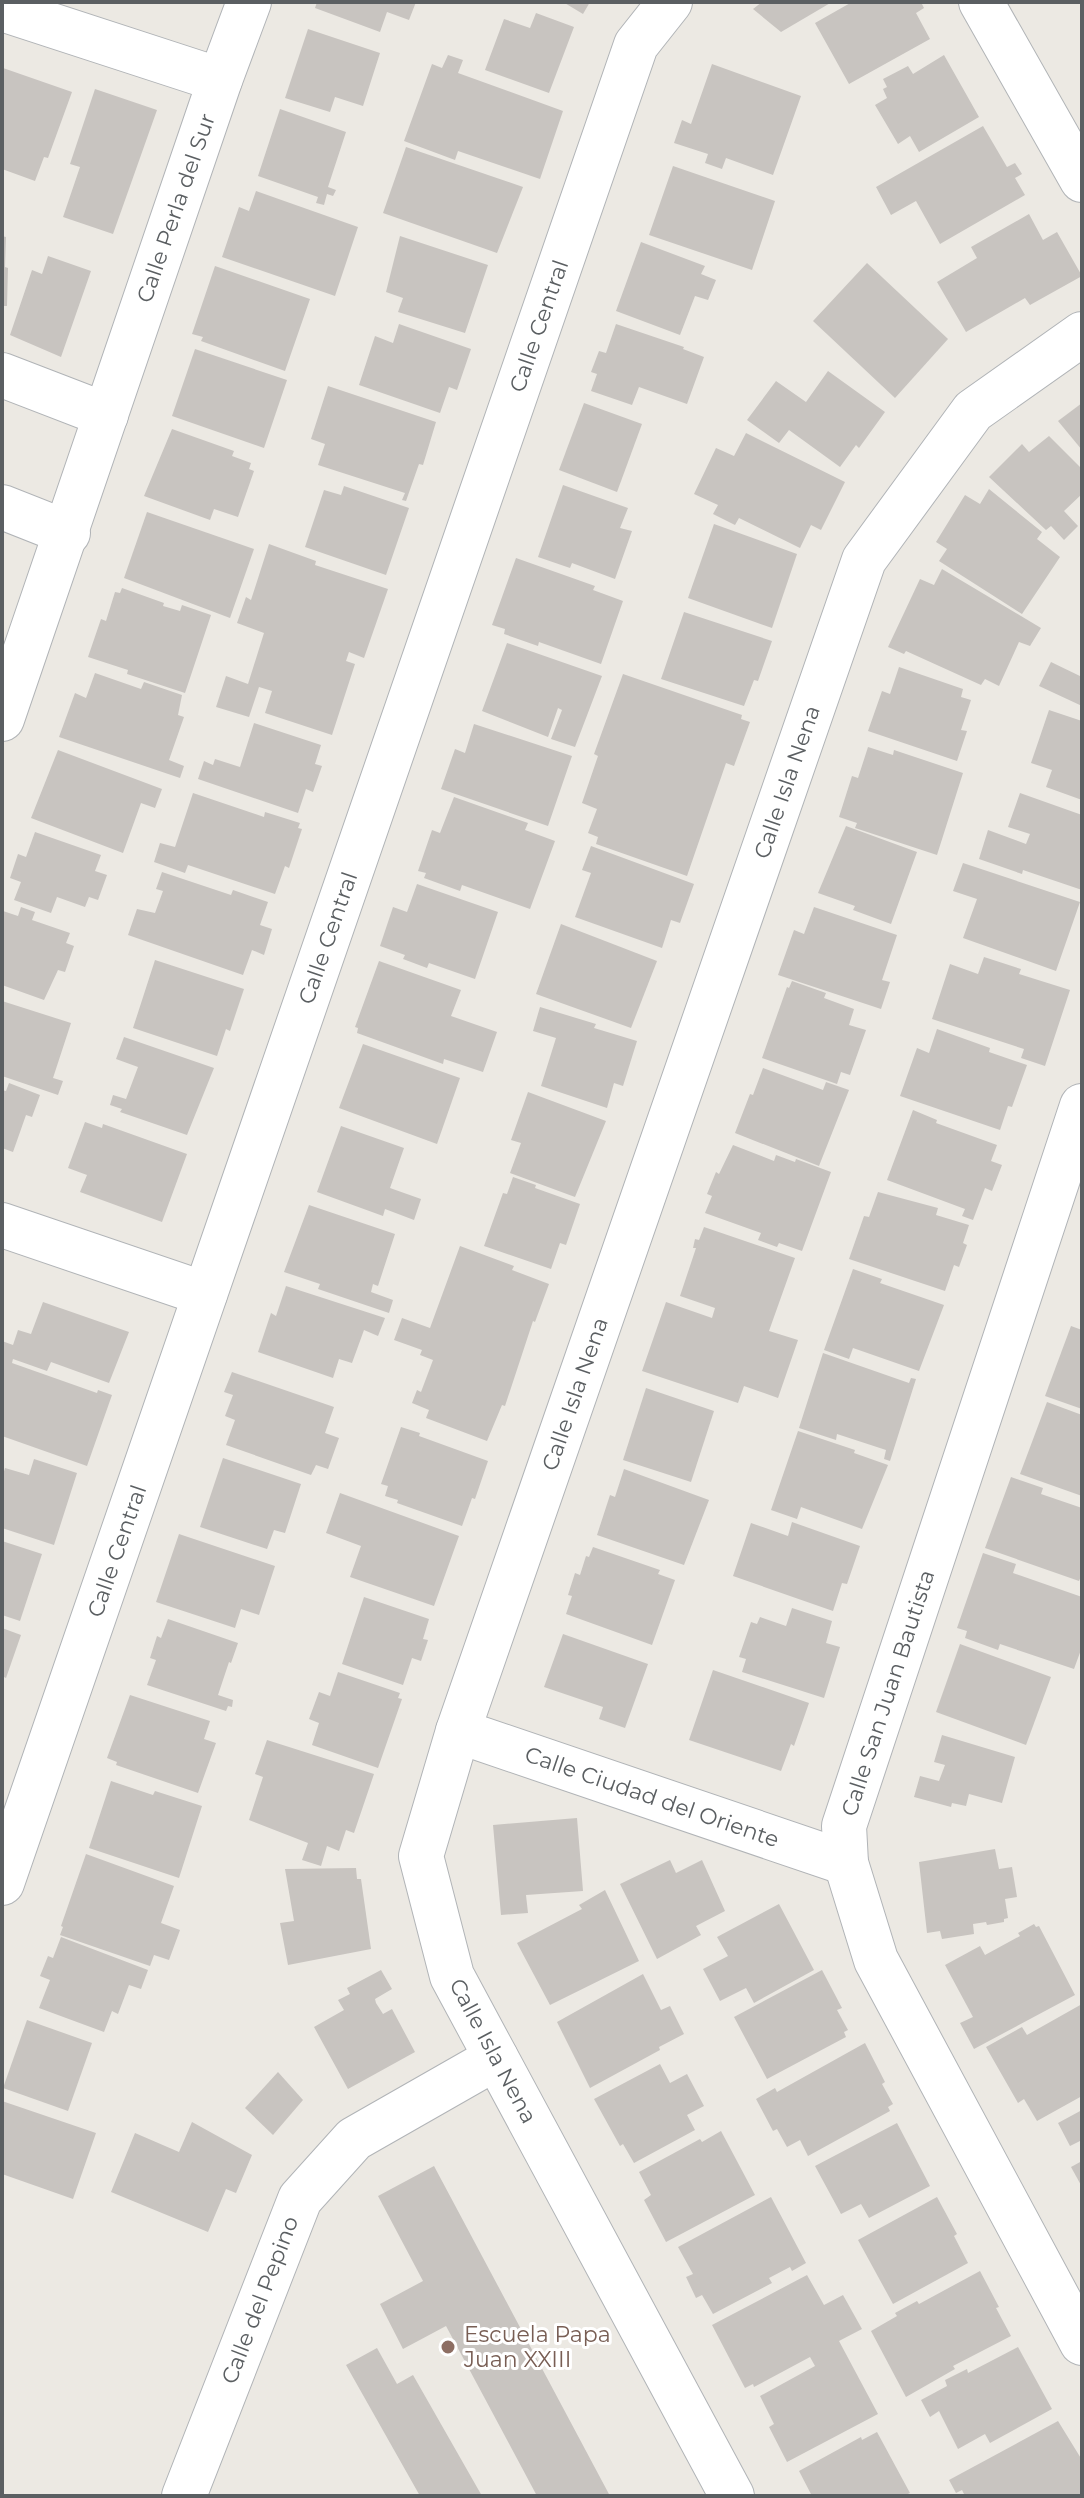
<svg xmlns="http://www.w3.org/2000/svg" width="1084" height="2498" viewBox="0 0 1084 2498" font-family="Montserrat,sans-serif">
<style>
.building{fill:#c8c4c0}
.lines{fill:none;stroke-linecap:round;stroke-linejoin:round}
.minor-casing{stroke:#b1b4b7;stroke-width:46}
.minor{stroke:#fff;stroke-width:44}
.education-dot{fill:#8d6e63;stroke:#fff;stroke-width:3}
.labels{text-anchor:middle;dominant-baseline:central;stroke-width:6;stroke-linejoin:round;paint-order:stroke}
.street-label{font-size:22px;fill:#5b5f62;stroke:#fff}
.education-label{font-size:22px;fill:#785e54;stroke:#fff;text-anchor:start}
</style>
<rect width="100%" height="100%" fill="#ece9e3"/>
<g class="building">
<polygon points="317,2 416,2 409,20 387,12 380,32 315,8"/>
<polygon points="563,2 590,2 583,14"/>
<polygon points="762,2 832,2 781,32 753,9"/>
<polygon points="852,2 921,2 924,8 916,13 930,39 849,84 815,23"/>
<polygon points="536,13 574,27 549,93 485,70 504,19 530,28"/>
<polygon points="308,29 380,53 363,106 335,97 330,112 285,98"/>
<polygon points="448,55 463,60 458,73 563,111 540,179 458,151 455,160 404,141 432,64 442,68"/>
<polygon points="944,55 979,117 919,152 910,136 898,144 875,105 887,98 883,89 887,87 883,79 908,66 913,74"/>
<polygon points="712,64 801,96 773,175 726,158 722,169 705,163 708,154 674,143 682,120 691,124"/>
<polygon points="3,68 72,92 48,158 44,157 35,181 2,169"/>
<polygon points="95,89 157,110 113,234 63,217 80,167 70,164"/>
<polygon points="280,109 346,132 328,187 336,190 333,196 327,194 324,205 316,203 318,197 258,176"/>
<polygon points="983,126 1007,167 1015,163 1022,174 1015,178 1025,195 940,244 916,201 891,215 876,187"/>
<polygon points="406,147 523,187 497,253 383,213"/>
<polygon points="673,166 775,201 752,270 649,235"/>
<polygon points="256,191 358,227 335,296 222,257 239,207 249,211"/>
<polygon points="1029,214 1043,240 1057,232 1082,276 1030,305 1025,298 966,332 937,282 977,258 971,247"/>
<polygon points="2,236 6,237 5,267 8,268 7,306 2,306"/>
<polygon points="400,236 488,265 465,333 398,312 403,298 386,292"/>
<polygon points="641,242 705,266 701,274 716,280 708,300 695,296 680,335 616,311"/>
<polygon points="48,256 91,271 61,357 10,335 32,270 42,274"/>
<polygon points="867,263 948,339 895,398 813,321"/>
<polygon points="215,266 310,299 285,371 201,341 203,337 192,334"/>
<polygon points="399,324 471,349 457,390 449,387 440,413 359,385 375,336 393,343"/>
<polygon points="616,324 684,347 683,349 704,357 687,404 639,387 632,405 591,391 597,374 591,372 599,351 606,353"/>
<polygon points="195,349 287,380 264,448 172,416"/>
<polygon points="828,371 885,412 859,448 856,445 840,467 789,430 779,443 747,420 776,381 806,402"/>
<polygon points="328,386 436,422 423,465 419,464 406,501 402,500 405,493 318,465 325,444 311,439"/>
<polygon points="584,403 642,424 617,492 559,470"/>
<polygon points="1082,403 1082,450 1058,421"/>
<polygon points="172,429 234,451 232,456 251,463 249,469 254,471 238,517 214,509 210,520 144,496"/>
<polygon points="746,433 845,482 821,530 811,525 800,548 739,518 735,525 713,514 718,505 694,494 716,448 734,456"/>
<polygon points="1049,436 1082,469 1082,494 1064,511 1078,526 1064,540 1051,526 1046,530 989,477 1022,444 1029,452"/>
<polygon points="563,485 628,508 620,528 632,531 615,579 572,563 570,568 538,557"/>
<polygon points="344,486 409,508 386,575 305,547 324,490 341,495"/>
<polygon points="989,489 1042,532 1037,539 1060,557 1022,614 939,561 947,549 936,542 965,495 980,504"/>
<polygon points="147,512 254,549 230,618 124,578"/>
<polygon points="714,524 797,554 772,628 688,598"/>
<polygon points="269,544 316,561 315,565 388,589 364,658 349,652 346,661 355,664 332,735 265,713 272,691 259,687 249,717 216,707 226,676 248,684 264,633 237,623 246,597 251,600"/>
<polygon points="516,558 595,586 593,590 623,601 601,664 539,642 538,646 504,634 505,629 492,625"/>
<polygon points="942,569 1041,628 1030,646 1019,642 999,686 985,679 981,685 906,651 904,654 888,647 920,579 934,585"/>
<polygon points="122,588 164,603 163,606 180,611 182,605 211,615 185,693 127,674 128,670 88,657 101,619 106,621 115,592 120,593"/>
<polygon points="684,612 772,641 758,681 754,680 744,706 661,679"/>
<polygon points="507,643 602,676 575,747 551,739 562,710 558,708 548,737 482,711"/>
<polygon points="1051,662 1082,677 1082,706 1039,686"/>
<polygon points="899,667 963,689 961,697 971,700 961,730 967,731 957,761 868,731 882,691 890,694"/>
<polygon points="95,673 141,689 144,682 182,695 178,715 184,717 169,760 184,766 180,778 59,737 75,693 86,698"/>
<polygon points="623,674 742,715 741,719 750,722 734,766 726,763 687,876 596,844 598,837 588,833 597,809 582,803 598,756 594,754"/>
<polygon points="1049,710 1082,721 1082,800 1046,787 1052,770 1031,763"/>
<polygon points="254,723 321,745 315,764 322,766 313,792 306,789 298,813 198,779 204,761 213,765 215,759 240,767"/>
<polygon points="474,724 572,756 548,826 441,789 455,749 465,753"/>
<polygon points="868,747 893,755 894,750 963,773 937,855 855,828 857,823 839,817 852,776 858,778"/>
<polygon points="58,750 162,789 155,808 141,803 123,853 31,818"/>
<polygon points="193,793 264,817 265,812 300,823 298,828 302,829 289,868 285,866 275,894 188,865 185,873 154,862 160,843 175,847"/>
<polygon points="1020,793 1082,815 1082,890 1023,870 1022,874 979,859 988,830 1026,844 1030,834 1008,827"/>
<polygon points="454,797 528,823 525,830 555,841 530,909 462,885 460,891 424,878 426,873 418,871 432,830 440,833"/>
<polygon points="846,826 917,852 891,924 853,910 855,906 818,893"/>
<polygon points="35,832 101,855 95,871 107,875 98,900 89,897 85,907 57,897 51,913 14,900 21,882 10,878 18,854 26,857"/>
<polygon points="591,846 694,884 680,923 671,920 662,948 575,917 591,873 582,870"/>
<polygon points="963,863 1080,902 1056,971 963,938 977,899 953,891"/>
<polygon points="162,872 231,895 233,890 268,902 260,925 272,929 264,955 252,950 243,975 128,935 137,909 155,913 163,891 156,889"/>
<polygon points="417,884 498,912 475,979 429,963 427,968 403,959 405,955 380,946 393,907 407,912"/>
<polygon points="21,907 35,912 32,920 70,933 66,943 74,946 65,972 58,970 44,1000 2,985 2,915 3,911 18,916"/>
<polygon points="814,907 897,935 882,980 890,982 881,1009 778,975 794,930 804,934"/>
<polygon points="561,924 657,961 631,1028 536,994"/>
<polygon points="984,957 1021,969 1019,974 1070,990 1045,1066 1021,1058 1024,1049 932,1019 950,964 978,974"/>
<polygon points="155,960 244,989 230,1031 226,1029 217,1056 133,1028"/>
<polygon points="379,961 461,990 451,1016 497,1032 483,1072 444,1059 443,1064 357,1033 358,1028 355,1027"/>
<polygon points="792,981 826,993 824,998 854,1009 849,1025 866,1030 850,1075 841,1072 837,1084 762,1058 787,987 789,988"/>
<polygon points="2,1001 71,1023 53,1078 63,1081 58,1095 2,1076"/>
<polygon points="540,1007 596,1024 594,1028 637,1041 623,1086 614,1083 607,1108 541,1086 556,1038 533,1031"/>
<polygon points="937,1029 990,1048 989,1052 1027,1065 1012,1107 1008,1106 1000,1130 900,1096 917,1048 929,1053"/>
<polygon points="124,1037 214,1068 187,1135 120,1112 122,1109 110,1105 113,1095 126,1099 138,1067 116,1059"/>
<polygon points="363,1044 460,1078 437,1144 339,1108"/>
<polygon points="763,1068 823,1090 826,1082 849,1090 819,1166 735,1133 750,1094 753,1095"/>
<polygon points="9,1083 40,1095 32,1117 26,1115 13,1152 2,1148 2,1090 6,1091"/>
<polygon points="528,1092 606,1121 575,1197 510,1173 521,1143 511,1140"/>
<polygon points="913,1110 937,1120 936,1123 997,1145 991,1161 1002,1165 992,1191 985,1188 973,1220 962,1216 965,1209 887,1180"/>
<polygon points="85,1122 102,1128 103,1124 187,1154 162,1222 80,1192 87,1175 68,1168"/>
<polygon points="341,1126 404,1148 390,1188 421,1199 414,1220 385,1209 383,1216 317,1192"/>
<polygon points="733,1145 774,1161 776,1155 795,1162 796,1159 831,1172 802,1251 779,1243 777,1247 758,1240 761,1233 705,1213 712,1196 707,1194 716,1172 719,1174"/>
<polygon points="513,1177 536,1185 535,1188 580,1204 566,1245 560,1243 551,1269 484,1246 503,1193 507,1194"/>
<polygon points="878,1192 938,1208 936,1215 969,1225 963,1243 967,1245 959,1267 954,1265 945,1291 849,1259 864,1216 869,1217"/>
<polygon points="309,1205 395,1234 378,1286 373,1284 371,1292 393,1300 389,1313 318,1289 320,1284 284,1272"/>
<polygon points="704,1227 795,1258 769,1331 798,1340 778,1398 744,1386 738,1403 642,1371 666,1302 712,1318 715,1308 680,1296 696,1248 693,1248 695,1239 699,1240"/>
<polygon points="460,1246 514,1266 512,1270 549,1284 535,1322 533,1321 505,1406 502,1405 487,1441 426,1418 429,1410 412,1403 417,1390 421,1392 433,1360 420,1355 422,1350 394,1340 402,1318 430,1328"/>
<polygon points="853,1269 882,1279 880,1283 944,1305 919,1371 853,1348 849,1359 824,1350"/>
<polygon points="286,1286 385,1318 378,1336 364,1330 352,1363 339,1359 333,1378 258,1352 271,1313 276,1316"/>
<polygon points="43,1302 129,1332 109,1383 51,1362 47,1371 13,1359 12,1363 97,1393 98,1390 112,1395 87,1466 2,1436 2,1341 13,1345 18,1330 31,1334"/>
<polygon points="1071,1326 1082,1330 1082,1409 1045,1396"/>
<polygon points="823,1353 909,1383 911,1378 916,1379 890,1461 884,1459 886,1450 837,1434 836,1440 799,1428"/>
<polygon points="232,1372 334,1407 325,1433 339,1438 328,1469 316,1465 311,1475 226,1445 235,1420 225,1416 233,1395 224,1392"/>
<polygon points="646,1388 714,1411 691,1482 623,1460"/>
<polygon points="1047,1402 1082,1415 1082,1496 1020,1474"/>
<polygon points="401,1427 420,1433 419,1436 488,1461 475,1499 472,1498 462,1526 397,1503 398,1500 385,1496 388,1486 381,1484"/>
<polygon points="798,1431 855,1450 854,1453 888,1465 862,1529 801,1507 797,1519 771,1510"/>
<polygon points="223,1458 301,1484 285,1533 274,1530 267,1549 200,1527"/>
<polygon points="34,1459 77,1473 54,1545 2,1528 2,1478 5,1468 29,1475"/>
<polygon points="624,1469 709,1500 684,1565 597,1535 610,1495 615,1497"/>
<polygon points="1011,1477 1043,1488 1041,1494 1082,1508 1082,1574 1079,1581 985,1548"/>
<polygon points="340,1493 459,1536 434,1606 350,1577 361,1546 326,1533"/>
<polygon points="792,1522 860,1546 847,1584 842,1583 833,1611 733,1576 751,1523 788,1536"/>
<polygon points="179,1534 275,1566 259,1615 241,1609 235,1628 156,1602"/>
<polygon points="2,1541 42,1554 20,1621 2,1615"/>
<polygon points="593,1547 660,1570 658,1574 675,1580 652,1645 566,1614 572,1596 568,1595 575,1573 580,1575 586,1556 589,1557"/>
<polygon points="983,1553 1016,1564 1013,1573 1082,1597 1082,1647 1074,1669 1000,1644 998,1650 965,1638 967,1631 957,1628"/>
<polygon points="364,1597 429,1619 423,1639 428,1640 421,1661 412,1658 403,1685 342,1664"/>
<polygon points="792,1608 832,1621 826,1643 840,1647 824,1698 742,1672 746,1659 739,1657 751,1622 757,1624 760,1617 786,1626"/>
<polygon points="168,1619 238,1643 231,1663 229,1662 218,1695 233,1700 232,1707 228,1706 226,1711 147,1685 156,1660 150,1658 157,1636 161,1638"/>
<polygon points="2,1628 21,1635 6,1678 2,1676"/>
<polygon points="563,1634 648,1664 625,1728 599,1719 603,1707 544,1687"/>
<polygon points="960,1644 1051,1677 1026,1745 936,1712"/>
<polygon points="713,1670 809,1703 794,1746 791,1744 781,1771 689,1740"/>
<polygon points="338,1672 400,1693 398,1698 402,1699 378,1768 312,1745 319,1723 309,1719 319,1692 330,1696"/>
<polygon points="130,1695 210,1721 204,1739 216,1743 198,1793 116,1765 117,1762 107,1758"/>
<polygon points="942,1735 1015,1757 1002,1803 969,1794 966,1806 952,1803 951,1807 914,1797 920,1776 939,1781 945,1765 934,1762"/>
<polygon points="267,1740 374,1774 354,1833 346,1830 339,1851 327,1846 321,1866 302,1860 308,1843 249,1820 263,1777 255,1774"/>
<polygon points="111,1781 153,1795 155,1791 202,1806 179,1878 89,1848"/>
<polygon points="577,1818 583,1891 526,1895 528,1913 501,1915 493,1825"/>
<polygon points="995,1849 999,1869 1012,1867 1017,1897 1005,1899 1008,1918 1004,1919 1004,1922 987,1925 986,1922 973,1924 974,1934 942,1939 940,1931 927,1933 919,1862"/>
<polygon points="86,1854 174,1886 161,1923 180,1930 169,1960 154,1955 150,1966 60,1935 63,1927 61,1926"/>
<polygon points="670,1860 676,1873 702,1860 725,1911 696,1926 701,1935 657,1959 620,1884"/>
<polygon points="356,1868 357,1879 361,1879 371,1949 288,1965 280,1923 294,1921 285,1869"/>
<polygon points="605,1890 639,1961 550,2005 517,1943 582,1909 579,1905"/>
<polygon points="779,1904 814,1970 754,2003 746,1988 720,2001 703,1969 728,1956 717,1937"/>
<polygon points="1034,1924 1036,1927 1039,1926 1075,1995 974,2049 960,2023 973,2017 945,1965 980,1946 985,1955 1020,1936 1018,1933"/>
<polygon points="61,1937 148,1970 141,1989 129,1985 118,2014 112,2011 104,2032 39,2008 50,1980 40,1976 48,1956 53,1958"/>
<polygon points="381,1970 392,1989 375,1999 376,2003 383,2014 392,2009 415,2052 348,2089 314,2027 344,2010 338,2000 350,1994 347,1988"/>
<polygon points="822,1970 842,2008 837,2010 848,2030 844,2032 846,2037 767,2079 734,2017"/>
<polygon points="643,1974 661,2010 670,2006 684,2034 659,2047 660,2050 590,2088 557,2022"/>
<polygon points="1082,2004 1082,2096 1037,2121 1024,2099 1018,2103 986,2047 1022,2027 1027,2035"/>
<polygon points="27,2020 92,2043 68,2111 3,2088"/>
<polygon points="865,2043 885,2082 882,2084 893,2104 888,2107 890,2111 808,2156 800,2140 787,2147 777,2129 773,2131 756,2099 775,2088 777,2092"/>
<polygon points="660,2064 670,2083 687,2074 704,2106 687,2115 695,2130 634,2163 623,2144 620,2146 594,2099"/>
<polygon points="278,2072 303,2100 273,2135 245,2108"/>
<polygon points="2,2101 96,2133 73,2199 2,2174"/>
<polygon points="1082,2110 1082,2145 1080,2141 1070,2146 1058,2123"/>
<polygon points="192,2122 252,2155 236,2193 226,2189 208,2232 111,2192 135,2133 179,2152"/>
<polygon points="897,2123 930,2186 869,2218 861,2204 841,2214 815,2166"/>
<polygon points="721,2131 755,2195 666,2242 644,2200 651,2195 639,2172 700,2139 702,2142"/>
<polygon points="1082,2161 1082,2187 1071,2167"/>
<polygon points="434,2166 610,2496 537,2496 446,2326 403,2349 380,2304 423,2281 378,2196"/>
<polygon points="771,2197 806,2263 792,2271 790,2267 769,2278 772,2283 713,2314 702,2295 696,2298 686,2277 693,2274 678,2247"/>
<polygon points="937,2197 957,2234 954,2236 968,2263 893,2304 858,2240"/>
<polygon points="980,2271 999,2307 996,2308 1011,2336 953,2366 955,2369 906,2397 871,2331 897,2316 895,2313 917,2301 919,2304"/>
<polygon points="807,2275 824,2305 843,2295 862,2329 839,2341 878,2414 787,2462 769,2427 774,2424 760,2396 815,2366 810,2357 754,2387 753,2384 745,2388 712,2325"/>
<polygon points="1018,2347 1052,2409 990,2443 985,2434 958,2449 939,2411 930,2417 921,2400 947,2386 945,2380 967,2369 968,2373"/>
<polygon points="377,2348 397,2384 413,2375 482,2496 420,2496 346,2365"/>
<polygon points="1058,2421 1082,2460 1082,2496 965,2496 962,2490 956,2493 949,2480"/>
<polygon points="877,2432 910,2493 903,2496 812,2496 799,2471 861,2437 862,2440"/>
</g>
<g class="lines">
<g class="minor-casing">
<g id="minor">
<polyline points="981,2 1082,180"/>
<polyline points="2,9 220,80"/>
<polyline points="2,375 106,415"/>
<polyline points="2,507 68,533"/>
<polyline points="2,719 220,80 249,2"/>
<polyline points="1082,1106 844,1826 846,1863 876,1960 1082,2343"/>
<polyline points="2,1225 205,1294"/>
<polyline points="458,1731 846,1863"/>
<polyline points="2,1883 636,45 670,2"/>
<polyline points="184,2496 300,2199 354,2139 496,2058"/>
<polyline points="732,2496 452,1976 421,1856 458,1731 864,560 973,411 1082,334"/>
</g>
</g>
<use href="#minor" class="minor"/>
</g>
<circle class="education-dot" cx="448" cy="2347" r="8"/>
<g class="labels">
<g class="street-label">
<text transform="translate(176 208) rotate(-71)">Calle Perla del Sur</text>
<text transform="translate(539 326) rotate(-71)">Calle Central</text>
<text transform="translate(787 782) rotate(-71)">Calle Isla Nena</text>
<text transform="translate(328 938) rotate(-71)">Calle Central</text>
<text transform="translate(575 1394) rotate(-71)">Calle Isla Nena</text>
<text transform="translate(117 1551) rotate(-71)">Calle Central</text>
<text transform="translate(888 1693) rotate(-72)">Calle San Juan Bautista</text>
<text transform="translate(652 1797) rotate(19)">Calle Ciudad del Oriente</text>
<text transform="translate(493 2051) rotate(62)">Calle Isla Nena</text>
<text transform="translate(260 2300) rotate(-69)">Calle del Pepino</text>
</g>
<g class="education-label">
<text x="464" y="2334">Escuela Papa<tspan x="464" dy="25">Juan XXIII</tspan></text>
</g>
</g>
<rect width="1084" height="2498" fill="none" stroke="#5b5f62" stroke-width="8"/>
</svg>
